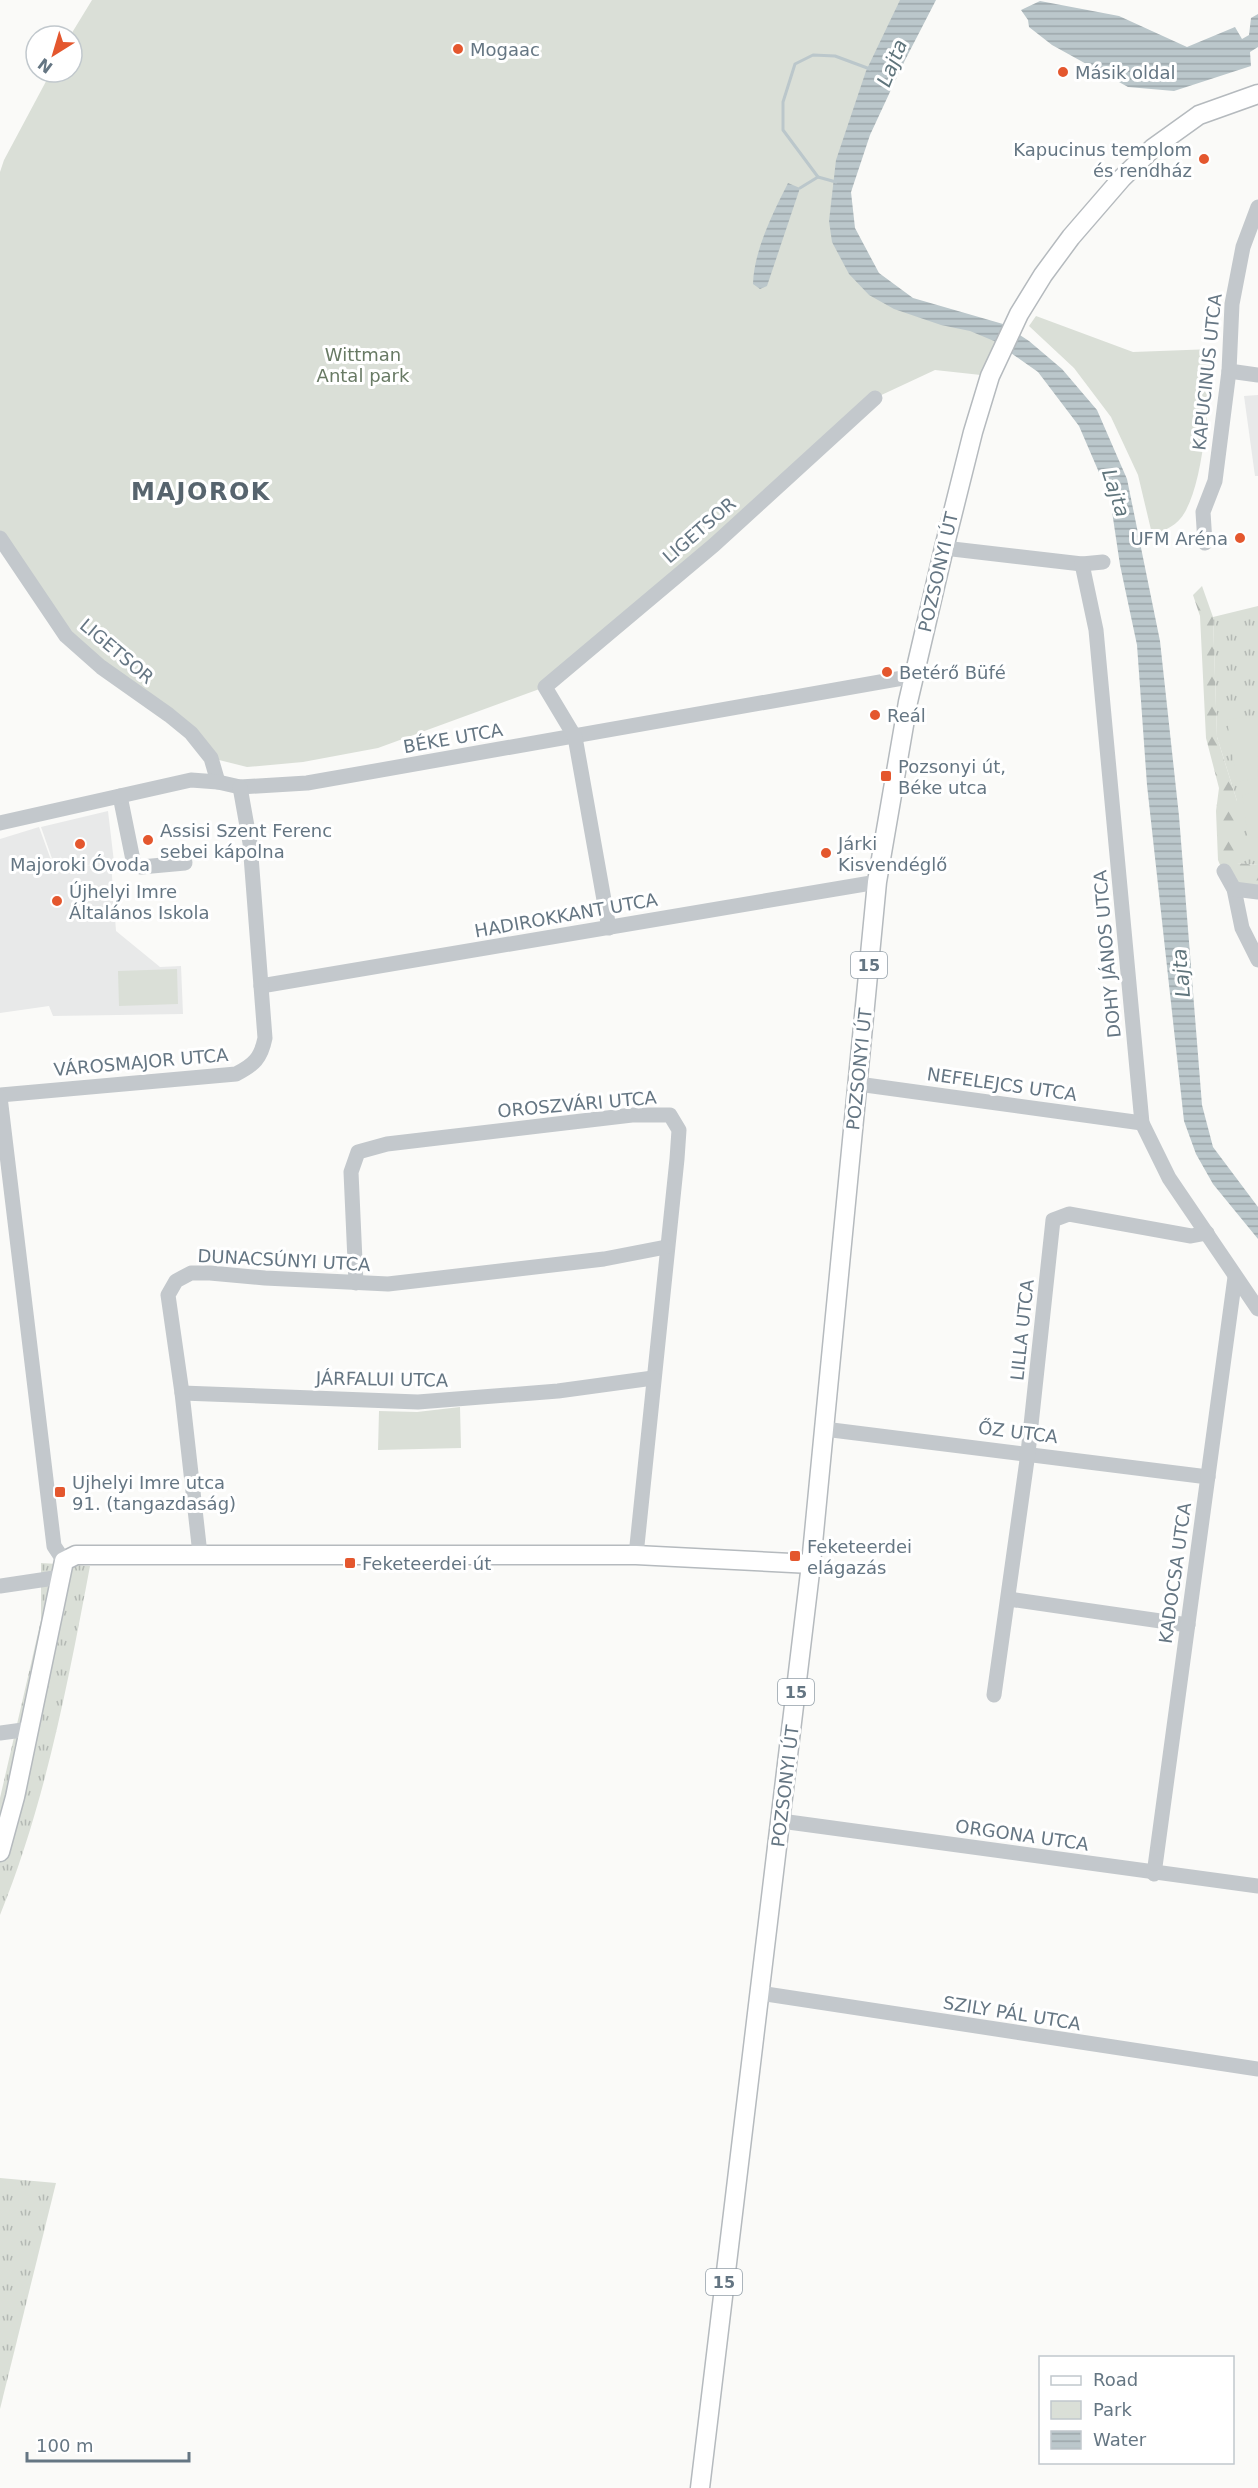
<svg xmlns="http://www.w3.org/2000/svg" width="1258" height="2488" viewBox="0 0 1258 2488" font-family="'DejaVu Sans',sans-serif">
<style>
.built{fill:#e8e9e9}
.grass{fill:url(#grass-tufts)}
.forest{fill:url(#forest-firs)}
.park{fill:#dadfd7}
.water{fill:url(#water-rules)}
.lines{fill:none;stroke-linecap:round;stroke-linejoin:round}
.stream{stroke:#bbc7cb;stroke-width:3}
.major-casing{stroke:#b5babe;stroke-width:21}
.minor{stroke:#c3c8cc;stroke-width:15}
.major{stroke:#fff;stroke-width:18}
.poi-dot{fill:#e4572e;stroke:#fff;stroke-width:2}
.labels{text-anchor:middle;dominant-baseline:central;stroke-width:6;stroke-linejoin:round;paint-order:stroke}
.shield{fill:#fff;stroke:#939fa8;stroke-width:1.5}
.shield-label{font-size:16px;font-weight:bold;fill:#657683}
.poi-label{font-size:18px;fill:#657683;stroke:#fff;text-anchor:start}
.park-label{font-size:18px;fill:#687a64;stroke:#fff}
.street-label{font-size:18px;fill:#657683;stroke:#fff}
.water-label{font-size:20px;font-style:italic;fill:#60757c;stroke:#fff}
.district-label{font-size:24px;font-weight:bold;letter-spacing:1.5px;fill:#57646e;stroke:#fff}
</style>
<defs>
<pattern id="grass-tufts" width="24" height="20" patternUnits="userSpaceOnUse" patternTransform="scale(1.5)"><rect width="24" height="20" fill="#dadfd7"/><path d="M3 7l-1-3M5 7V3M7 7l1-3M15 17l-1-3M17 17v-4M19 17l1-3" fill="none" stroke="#b4b9b4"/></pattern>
<pattern id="forest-firs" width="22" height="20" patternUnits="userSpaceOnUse" patternTransform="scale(1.5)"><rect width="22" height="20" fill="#dadfd7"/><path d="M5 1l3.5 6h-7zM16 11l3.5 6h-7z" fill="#b4b9b4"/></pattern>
<pattern id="water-rules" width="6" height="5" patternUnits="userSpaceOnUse" patternTransform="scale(1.5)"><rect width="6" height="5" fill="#bbc7cb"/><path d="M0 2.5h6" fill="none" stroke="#9ca6aa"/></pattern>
</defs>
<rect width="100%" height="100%" fill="#fafaf8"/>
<g class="built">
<polygon points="1258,395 1258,476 1255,476 1244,396"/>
<polygon points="108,811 114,862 111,862 116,931 160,967 181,966 183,1014 53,1016 49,1006 0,1013 0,839 39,827 55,871 100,864 56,870 41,827"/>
</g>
<g class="grass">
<polygon points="1258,606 1258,865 1236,863 1237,801 1217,737 1213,617"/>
<path d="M41,1563L90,1566C68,1683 45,1804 0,1915V1798L41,1620Z"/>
<polygon points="0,2178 56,2183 0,2409"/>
</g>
<polygon class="forest" points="1202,586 1213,617 1217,737 1237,801 1237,863 1258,865 1258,885 1227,882 1218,860 1216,811 1219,788 1206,738 1200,616 1193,595"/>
<g class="park">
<polygon points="92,0 922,0 866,121 846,216 860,267 900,298 1007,342 990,376 935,370 875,398 545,687 378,748 303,762 247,767 211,758 66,636 0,538 0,172 4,160 51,72 72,72 72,36 70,36"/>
<path d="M1036,316L1133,352L1213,349C1208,393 1206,475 1185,512C1178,525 1165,531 1152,534L1138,475L1111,417L1074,368L1029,326Z"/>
<polygon points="1257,715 1258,778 1237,782 1227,720"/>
<polygon points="1258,792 1258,837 1248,838 1242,795"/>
<polygon points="177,969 178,1004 119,1006 118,971"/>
<polygon points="460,1407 461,1448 378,1450 379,1411 417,1412"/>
</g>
<g class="water">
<polygon points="900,0 936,0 902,66 870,135 851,192 855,228 879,273 913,298 1003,324 1029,341 1062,369 1097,410 1127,479 1160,641 1179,816 1202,1105 1213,1147 1258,1207 1258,1239 1213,1184 1196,1154 1184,1121 1147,785 1137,645 1120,565 1110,498 1079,426 1038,372 994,341 970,331 941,325 894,309 869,295 849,274 832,242 829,221 836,160 866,71"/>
<polygon points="1040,1 1119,16 1187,47 1235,27 1242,39 1249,35 1251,18 1258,14 1258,47 1250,52 1251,66 1174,91 1128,87 1052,45 1029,27 1028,20 1021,10"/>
<path d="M788,183L800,188L767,286L760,289L753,284C754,250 773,213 788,183Z"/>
</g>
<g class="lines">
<g class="stream">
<polyline points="836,182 818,177 783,130 783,102 795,64 813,55 835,56 870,69"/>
<polyline points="800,188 818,177"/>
</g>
<g class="major-casing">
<g id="major">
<polyline points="0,1852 15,1797 64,1561 76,1555 636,1555 811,1564"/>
<polyline points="700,2488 811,1564 877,882 908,702 944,548 973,432 990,376 1019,314 1043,275 1071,237 1122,178 1153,148 1199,115 1258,94"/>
</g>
</g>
<g class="minor">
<polyline points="1229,371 1258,375"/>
<polyline points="0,538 66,636 101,667 169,715 191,733 211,758 218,782"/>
<polyline points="1205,543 1203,512 1215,481 1229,371 1232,304 1243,247 1258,207"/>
<polyline points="944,548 1082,564 1103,562"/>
<polyline points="1082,564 1096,630 1142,1123 1169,1178 1258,1309"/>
<polyline points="120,796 134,865 141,867 185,863"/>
<polyline points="0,823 191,780 218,782 240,787 307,783 914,676"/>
<polyline points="1224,871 1234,889 1242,928 1258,960"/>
<polyline points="1234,889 1258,892"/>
<polyline points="609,928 575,737 545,687 714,545 875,398"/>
<polyline points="261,986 877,882"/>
<polyline points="858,1084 1142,1123"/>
<path d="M0,1095L236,1074C254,1065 261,1058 265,1038L250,843L240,787"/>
<polyline points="0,1097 54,1546 64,1561"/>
<polyline points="356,1283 351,1172 358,1152 387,1144 632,1115 670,1115 679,1130 677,1159 636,1555"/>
<polyline points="182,1393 418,1402 558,1391 653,1378"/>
<polyline points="824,1429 1208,1477"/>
<polyline points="200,1554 182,1393 168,1295 176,1281 191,1273 210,1273 265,1278 388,1284 604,1259 666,1247"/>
<polyline points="0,1586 61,1577"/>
<polyline points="1009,1599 1188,1625"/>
<polyline points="994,1695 1028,1453 1053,1220 1069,1214 1191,1236 1207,1233"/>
<polyline points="0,1733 30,1729"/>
<polyline points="781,1821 1258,1886"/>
<polyline points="1154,1874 1235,1277"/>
<polyline points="760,1993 1258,2069"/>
</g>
<use href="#major" class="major"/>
</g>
<g class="poi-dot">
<circle cx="458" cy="49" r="6"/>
<circle cx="1063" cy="72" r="6"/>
<circle cx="1204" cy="159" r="6"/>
<circle cx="1240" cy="538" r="6"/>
<circle cx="887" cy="672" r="6"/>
<circle cx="875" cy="715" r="6"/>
<rect x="880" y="770" width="12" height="12" rx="3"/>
<circle cx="148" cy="840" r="6"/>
<circle cx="80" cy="844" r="6"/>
<circle cx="826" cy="853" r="6"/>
<circle cx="57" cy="901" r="6"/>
<rect x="54" y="1486" width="12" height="12" rx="3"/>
<rect x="789" y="1550" width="12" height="12" rx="3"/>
<rect x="344" y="1557" width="12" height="12" rx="3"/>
</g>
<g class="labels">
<g class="shield">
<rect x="851" y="952" width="36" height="26" rx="4.5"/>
<rect x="778" y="1679" width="36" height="26" rx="4.5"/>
<rect x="706" y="2269" width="36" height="26" rx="4.5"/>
</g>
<g class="shield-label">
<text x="869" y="965">15</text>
<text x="796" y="1692">15</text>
<text x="724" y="2282">15</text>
</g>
<g class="poi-label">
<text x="470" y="49">Mogaac</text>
<text x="1075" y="72">Másik oldal</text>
<text x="1192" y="149" text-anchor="end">Kapucinus templom<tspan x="1192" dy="21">és rendház</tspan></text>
<text x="1228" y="538" text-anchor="end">UFM Aréna</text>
<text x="899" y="672">Betérő Büfé</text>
<text x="887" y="715">Reál</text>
<text x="898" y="766">Pozsonyi út,<tspan x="898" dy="21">Béke utca</tspan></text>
<text x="160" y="830">Assisi Szent Ferenc<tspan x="160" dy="21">sebei kápolna</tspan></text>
<text x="838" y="843">Járki<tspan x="838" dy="21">Kisvendéglő</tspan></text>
<text x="80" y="864" text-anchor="middle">Majoroki Óvoda</text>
<text x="69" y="891">Újhelyi Imre<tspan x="69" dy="21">Általános Iskola</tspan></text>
<text x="72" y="1482">Ujhelyi Imre utca<tspan x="72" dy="21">91. (tangazdaság)</tspan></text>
<text x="807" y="1546">Feketeerdei<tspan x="807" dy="21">elágazás</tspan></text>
<text x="362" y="1563">Feketeerdei út</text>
</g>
<g class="park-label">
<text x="363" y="354">Wittman<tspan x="363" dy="21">Antal park</tspan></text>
</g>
<g class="street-label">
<text transform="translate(1207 372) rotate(-84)">KAPUCINUS UTCA</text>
<text transform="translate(699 530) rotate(-41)">LIGETSOR</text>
<text transform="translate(938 572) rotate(-77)">POZSONYI ÚT</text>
<text transform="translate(117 651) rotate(40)">LIGETSOR</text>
<text transform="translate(453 738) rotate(-10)">BÉKE UTCA</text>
<text transform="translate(566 915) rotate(-10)">HADIROKKANT UTCA</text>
<text transform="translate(1107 954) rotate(-95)">DOHY JÁNOS UTCA</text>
<text transform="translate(141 1062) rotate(-5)">VÁROSMAJOR UTCA</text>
<text transform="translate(859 1069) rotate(-84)">POZSONYI ÚT</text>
<text transform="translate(1002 1084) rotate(8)">NEFELEJCS UTCA</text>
<text transform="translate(577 1104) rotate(-5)">OROSZVÁRI UTCA</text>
<text transform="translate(284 1260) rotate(3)">DUNACSÚNYI UTCA</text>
<text transform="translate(1022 1330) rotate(-84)">LILLA UTCA</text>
<text transform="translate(382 1379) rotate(1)">JÁRFALUI UTCA</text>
<text transform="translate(1018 1432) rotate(7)">ŐZ UTCA</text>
<text transform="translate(1175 1573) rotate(-82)">KADOCSA UTCA</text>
<text transform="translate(785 1786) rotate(-83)">POZSONYI ÚT</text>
<text transform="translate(1022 1835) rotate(8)">ORGONA UTCA</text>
<text transform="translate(1012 2013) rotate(9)">SZILY PÁL UTCA</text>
</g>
<g class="water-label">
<text transform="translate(892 63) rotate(-68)">Lajta</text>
<text transform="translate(1116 493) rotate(72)">Lajta</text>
<text transform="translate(1181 973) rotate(-95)">Lajta</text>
</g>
<g class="district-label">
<text x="201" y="492">MAJOROK</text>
</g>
</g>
<rect x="1039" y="2356" width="195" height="108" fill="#ffffff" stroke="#c1c8cd" stroke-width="1.5"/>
<rect x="1051" y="2376" width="30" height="9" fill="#ffffff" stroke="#c1c8cd" stroke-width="1.5"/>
<text x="1093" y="2386" font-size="18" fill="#657683">Road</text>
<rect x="1051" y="2401" width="30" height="18" fill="#dadfd7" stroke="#c1c8cd" stroke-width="1.5"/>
<text x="1093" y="2416" font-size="18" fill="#657683">Park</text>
<rect x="1051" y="2431" width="30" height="18" fill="url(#water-rules)" stroke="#c1c8cd" stroke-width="1.5"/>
<text x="1093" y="2446" font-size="18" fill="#657683">Water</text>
<g transform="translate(54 54) rotate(217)"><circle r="28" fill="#ffffff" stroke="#c1c8cd" stroke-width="1.5"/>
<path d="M0-4.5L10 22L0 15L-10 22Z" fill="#e4572e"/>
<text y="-9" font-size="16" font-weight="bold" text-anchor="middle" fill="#657683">N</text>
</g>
<path d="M27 2452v9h162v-9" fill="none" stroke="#657683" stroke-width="3"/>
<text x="36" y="2452" font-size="18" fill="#657683" stroke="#ffffff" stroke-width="4.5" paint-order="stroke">100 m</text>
</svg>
